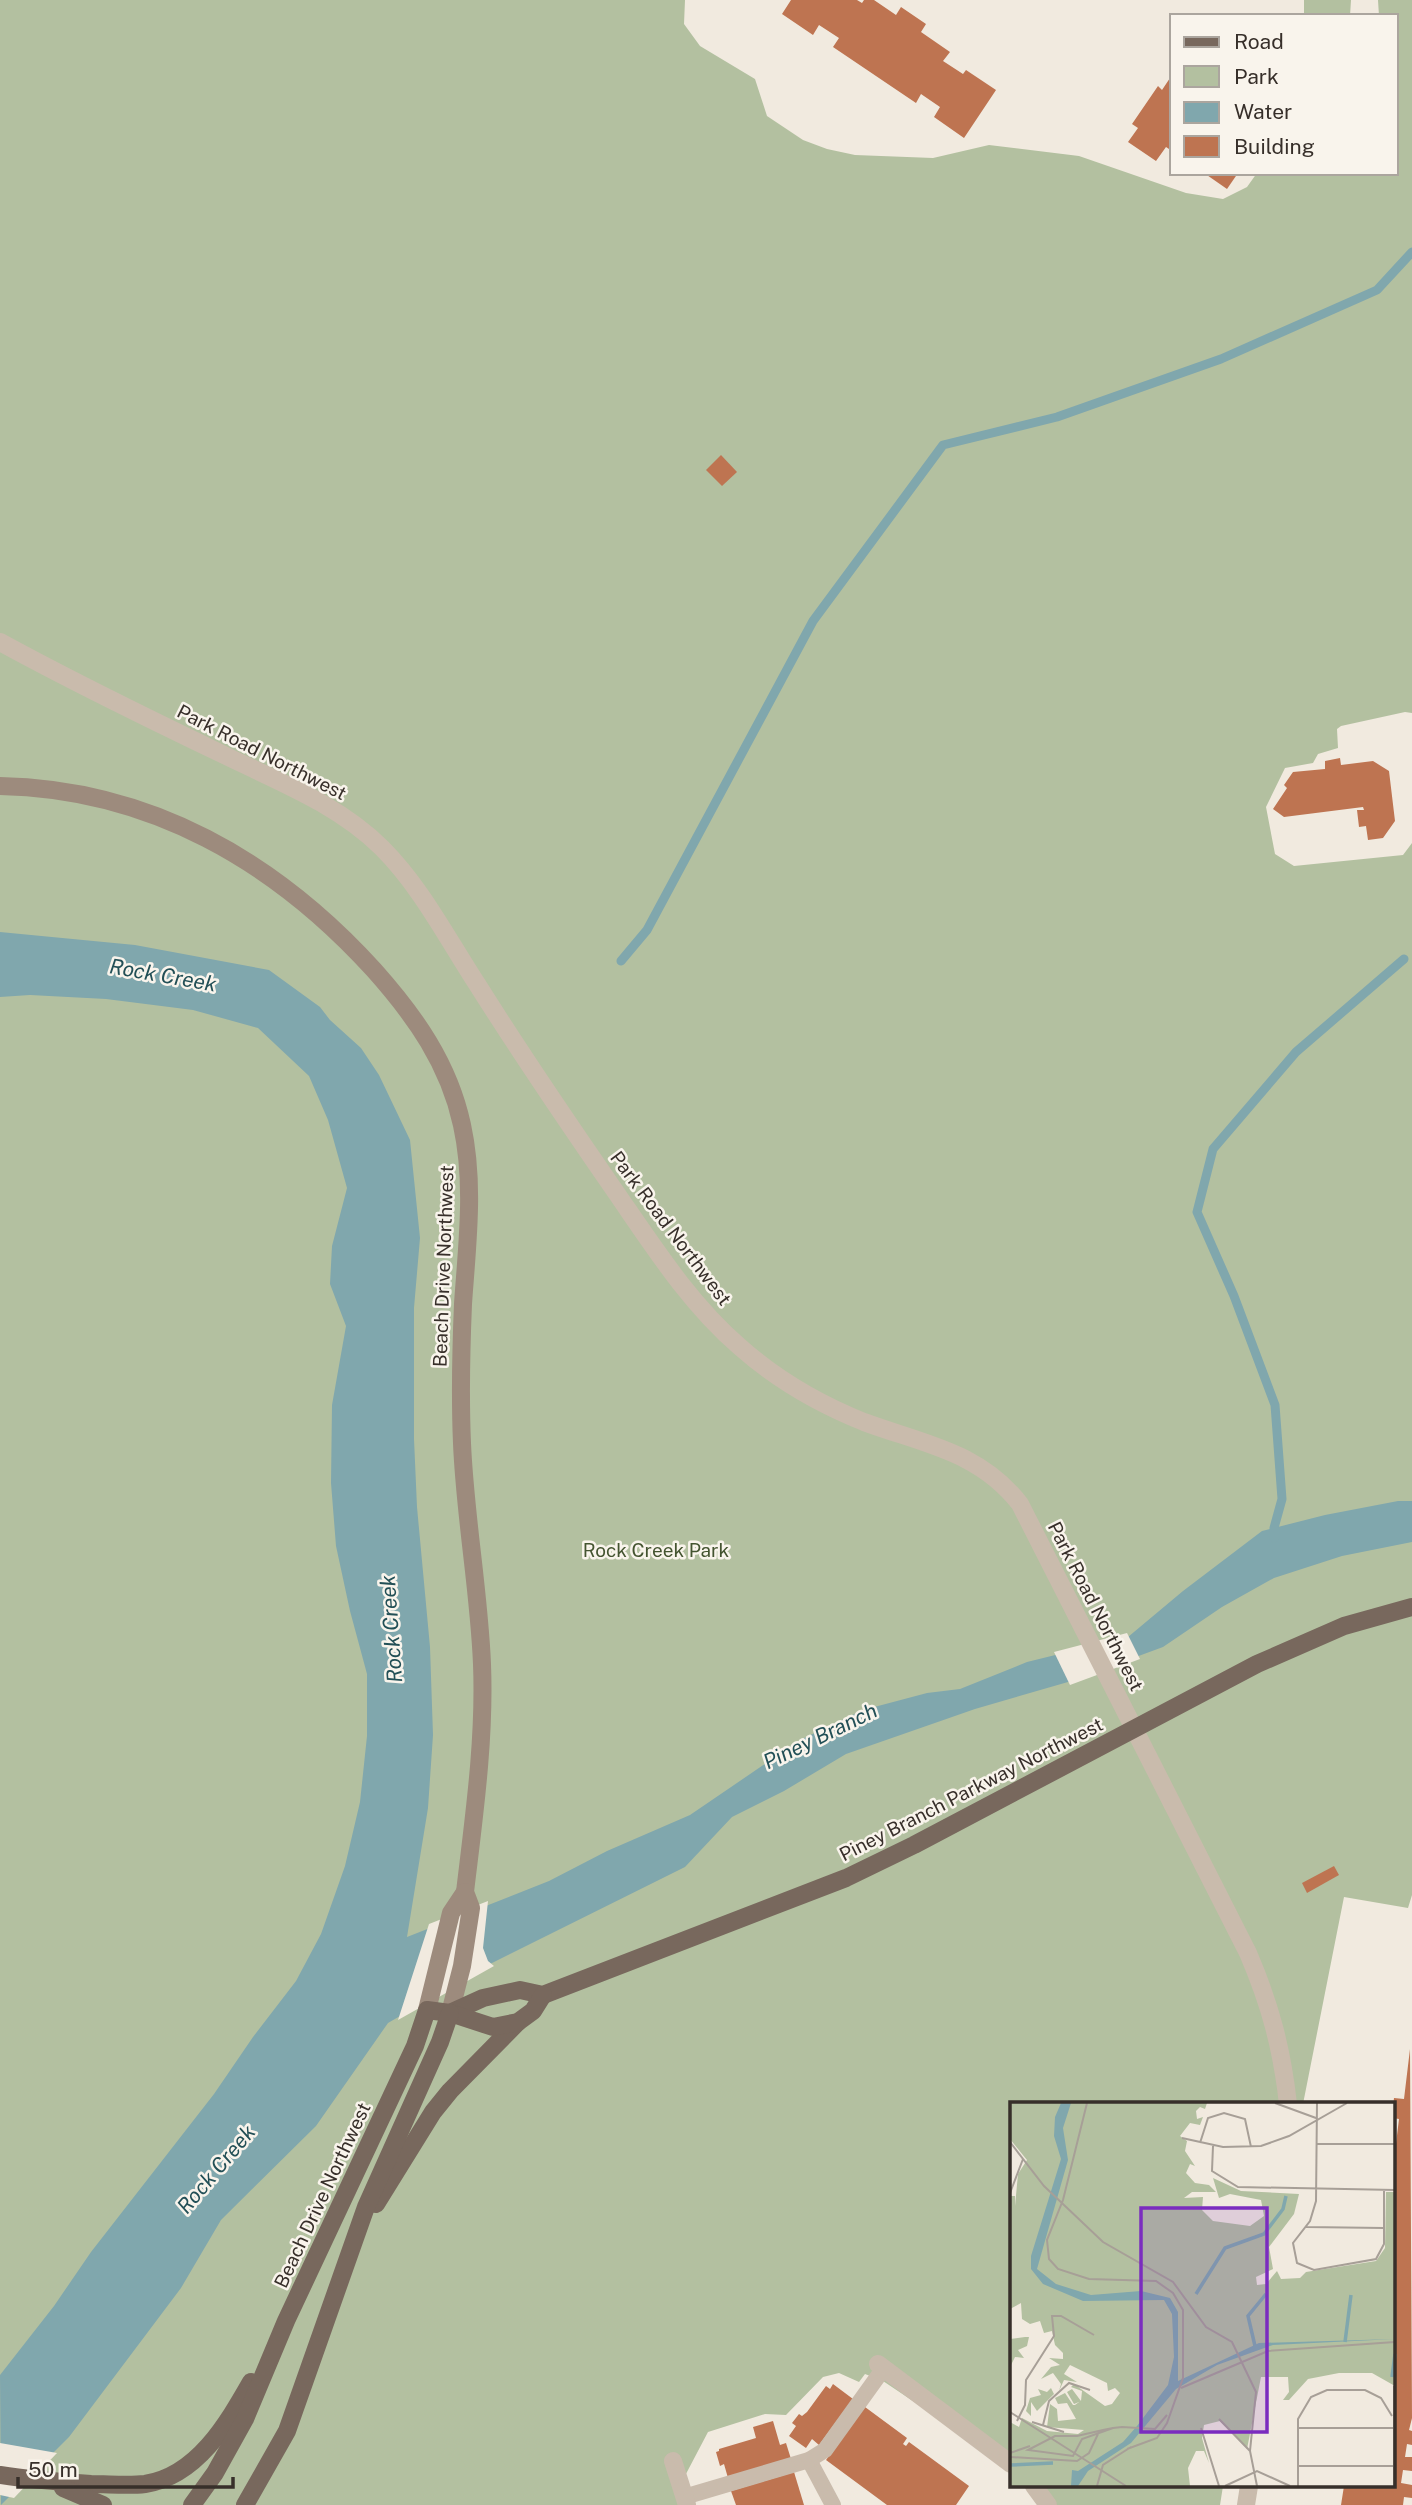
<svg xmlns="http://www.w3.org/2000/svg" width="1412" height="2505" viewBox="0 0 1412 2505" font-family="'Public Sans',sans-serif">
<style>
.green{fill:#b3c0a0}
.water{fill:#80a7ad}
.pier{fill:#f1eadf}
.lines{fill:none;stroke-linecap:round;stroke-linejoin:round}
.stream{stroke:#80a7ad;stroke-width:9}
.building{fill:#be7451}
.service{stroke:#c9bbac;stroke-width:16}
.minor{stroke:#c9bbac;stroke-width:18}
.tertiary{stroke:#c9bbac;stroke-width:18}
.secondary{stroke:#9d8b7d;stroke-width:18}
.primary{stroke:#78685d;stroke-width:18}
.labels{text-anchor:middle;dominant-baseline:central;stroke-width:5;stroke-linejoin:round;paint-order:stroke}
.street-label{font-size:19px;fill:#372f2a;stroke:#f9f4ec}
.park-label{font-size:19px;fill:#445430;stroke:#f9f4ec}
.water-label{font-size:21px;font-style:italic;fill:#224f56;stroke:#f9f4ec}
.inset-river{fill:none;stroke:#80a7ad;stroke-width:3.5}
.inset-road{fill:none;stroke:#a79f97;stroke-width:2}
.view{fill:#7b2cbf;fill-opacity:0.15;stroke:#7b2cbf;stroke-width:3.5}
.inset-edge{fill:none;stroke:#372f2a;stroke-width:3.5}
</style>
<rect width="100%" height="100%" fill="#f1eadf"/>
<g class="green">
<polygon points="0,0 685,0 684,24 700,46 755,79 767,116 803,140 827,149 855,155 933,158 989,145 1079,156 1186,193 1223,199 1247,187 1257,173 1396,173 1396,16 1379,16 1378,0 1412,0 1412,713 1405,712 1341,726 1337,729 1338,748 1318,754 1313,763 1285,768 1266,807 1275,854 1294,866 1403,855 1412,843 1412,1895 1408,1908 1344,1897 1303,2104 1011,2104 1011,2471 1001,2460 883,2381 865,2374 859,2382 839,2373 823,2377 786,2415 765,2414 708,2432 677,2491 678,2505 0,2505"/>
<polygon points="1304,0 1351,0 1350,16 1304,16"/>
<polygon points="1024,2486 1223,2486 1220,2505 1040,2505"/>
</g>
<polygon class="water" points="0,932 135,945 269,970 320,1007 330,1020 361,1048 379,1075 410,1140 420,1238 414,1308 414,1439 417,1507 430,1647 433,1735 428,1808 407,1937 549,1881 607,1851 690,1815 800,1740 863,1710 927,1693 960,1689 1027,1662 1128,1637 1183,1591 1262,1531 1325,1515 1398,1501 1412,1501 1412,1542 1342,1556 1274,1578 1222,1607 1163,1647 1068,1682 975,1709 846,1754 784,1791 732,1817 685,1867 490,1964 388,2023 316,2126 221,2220 181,2288 69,2437 1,2505 0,2375 54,2306 91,2252 214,2094 253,2037 296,1981 321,1934 345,1866 360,1802 367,1736 367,1674 350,1611 336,1546 331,1483 332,1405 346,1326 330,1284 332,1246 347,1188 328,1120 309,1076 258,1028 193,1010 106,999 30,995 0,997"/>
<g class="pier">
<polygon points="1127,1633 1140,1659 1070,1685 1054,1652"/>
<polygon points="488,1901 483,1948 488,1961 494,1966 398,2020 429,1924"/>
<polygon points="0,2443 57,2453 14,2498 0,2495"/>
</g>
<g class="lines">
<g class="stream">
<polyline points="621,961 647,930 813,621 943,445 1057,417 1221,359 1377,290 1412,252"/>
<polyline points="1274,1538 1274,1528 1282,1499 1275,1405 1234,1296 1197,1212 1213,1149 1296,1052 1404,959"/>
</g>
</g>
<g class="building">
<polygon points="791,0 857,0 862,3 864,0 874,0 896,15 901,7 926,24 921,32 950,52 943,61 963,74 966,70 996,90 964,138 934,117 940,107 921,94 916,103 833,47 839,38 819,25 813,35 782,14"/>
<polygon points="1172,75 1172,151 1166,147 1156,161 1128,142 1138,128 1132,124 1158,86 1162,90"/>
<polygon points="1204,173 1238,173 1227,189"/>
<polygon points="721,455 737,472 722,486 706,470"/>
<polygon points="1340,758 1341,765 1373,761 1389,771 1395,821 1383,838 1368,840 1366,826 1359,827 1357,810 1364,810 1363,807 1284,817 1273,809 1287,788 1284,785 1293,772 1325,769 1325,761"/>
<polygon points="1334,1866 1339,1875 1307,1893 1302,1883"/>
<polygon points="1410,2049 1412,2418 1409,2430 1412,2431 1412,2445 1407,2444 1405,2457 1412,2457 1412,2471 1403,2470 1401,2483 1412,2485 1412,2498 1404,2497 1403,2505 1341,2505 1344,2486 1393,2486 1393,2168 1399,2119 1393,2118 1393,2107 1394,2098 1404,2099"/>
<polygon points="833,2384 853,2399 819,2445 812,2439 806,2448 789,2436 796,2426 792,2423 799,2414 802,2416 807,2412 826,2386 830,2389"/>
<polygon points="865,2407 907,2438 903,2444 906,2446 909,2442 969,2486 956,2505 887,2505 826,2460"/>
<polygon points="773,2421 780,2445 786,2443 791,2459 728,2478 724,2464 720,2466 716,2452 719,2451 719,2449 756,2438 753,2427"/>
<polygon points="794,2472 804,2505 736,2505 731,2491"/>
</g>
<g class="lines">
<g class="service">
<polyline points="809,2460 833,2505"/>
<polyline points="684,2497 809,2460 825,2450 884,2368"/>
</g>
<g class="minor">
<polyline points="878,2364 1011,2464"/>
<polyline points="673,2461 687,2505"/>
<polyline points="1034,2486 1048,2505"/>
</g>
<g class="tertiary">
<path d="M0,642C73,682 147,718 222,754C277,781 338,804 382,848C421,887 447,938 477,984C521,1054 568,1123 615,1191C653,1246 689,1303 740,1347C776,1379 819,1404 864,1422C923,1444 979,1451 1020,1504L1248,1953C1270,2004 1282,2049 1288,2104"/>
<polyline points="1246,2505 1249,2486"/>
</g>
<g class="secondary">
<path d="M0,786C150,789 275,861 374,970C415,1016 449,1064 462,1125C475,1184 467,1245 463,1304C461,1351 460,1397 462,1443C465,1517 479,1590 482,1664C485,1740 474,1816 465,1892L471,1908L462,1966L450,2013"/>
<polyline points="427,2010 451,1913 465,1892"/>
</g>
<g class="primary">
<polyline points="450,2013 483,1998 520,1990 543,1995 846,1878 914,1845 1257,1664 1344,1626 1412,1607"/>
<polyline points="376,2204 433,2112 450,2091 518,2022"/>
<path d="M0,2475C31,2480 60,2482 91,2484C109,2484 128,2486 145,2484C197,2476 227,2424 251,2382"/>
<polyline points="63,2488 103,2505"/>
<polyline points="192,2505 215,2473 245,2419 286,2321 415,2046 427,2010 450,2013 493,2027 518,2022 533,2011 543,1995"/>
<polyline points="245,2505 287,2431 366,2207 440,2042 450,2013"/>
</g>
</g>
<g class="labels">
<g class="street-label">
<text transform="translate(262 752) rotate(27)">Park Road Northwest</text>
<text transform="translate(671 1228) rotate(53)">Park Road Northwest</text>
<text transform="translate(443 1266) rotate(-88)">Beach Drive Northwest</text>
<text transform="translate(1096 1606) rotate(63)">Park Road Northwest</text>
<text transform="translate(971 1789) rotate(-27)">Piney Branch Parkway Northwest</text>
<text transform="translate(322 2195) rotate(-65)">Beach Drive Northwest</text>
</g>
<g class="park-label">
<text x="656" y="1550">Rock Creek Park</text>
</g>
<g class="water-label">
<text transform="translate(163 975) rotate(10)">Rock Creek</text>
<text transform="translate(391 1629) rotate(-94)">Rock Creek</text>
<text transform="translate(820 1736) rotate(-26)">Piney Branch</text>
<text transform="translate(216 2169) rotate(-50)">Rock Creek</text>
</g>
</g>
<g transform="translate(1010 2102)">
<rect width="385" height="385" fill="#f1eadf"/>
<path d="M0,1H197L195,7L190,5L186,9L187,17L193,15L190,23L180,21L170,34L177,39L175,49L185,64L180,62L176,71L185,81L199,83L206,90H182L174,96L193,95L192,108L203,119L240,124L254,114L251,98L220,92L209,96L203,76L231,89L289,92L284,112L259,145L263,167L246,175L247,183L256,182L267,169L271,177L290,176L296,170L366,159L375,146L376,90H385V284L362,271H329L298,277L279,298H273L279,290L278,275H251L237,347L210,319L194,323L192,336L199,361L194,349H186L178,366L180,384H0V320L9,325L12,316L37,329L68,332L74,328L37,325L40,302L47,307L48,319L66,317L57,301L48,302L45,296L55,291L63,303H65L69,300L64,302L57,290L62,287L71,299L72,289L61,285L64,282L95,304L102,302L110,291L105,286L98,289L97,281L60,263L54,272L67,280L54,278L49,289L51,282L43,271L31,277L41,265L50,263L39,256L53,257V251L45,243L42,229L34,231L30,219L20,222L12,217L11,201L0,207V94H5V104L8,72L17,58L0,37ZM15,235H19L17,244L8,248L14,256L5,255L0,265V237ZM28,287L37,290L41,286L44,292L27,309L21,300V314L16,309L20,296L31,293Z" fill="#b3c0a0"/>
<path d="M51,1H61L53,26L58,58L27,167L46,182L81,193L131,189L160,196L168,210V279L249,241L385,237L263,243L207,263L166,287L121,341L78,369L68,384H61L62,368L68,369L113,340L127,324L158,283L164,255L162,212L154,198L73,199L33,182L21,167V154L51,57L44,34L45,15Z" fill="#80a7ad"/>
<path class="inset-river" d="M186,192L215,146L254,132L273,107L276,94M335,240L341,193M245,244L238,214L256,192M382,275L385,252M0,363L43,361"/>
<path class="inset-road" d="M77,1L53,98L37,138L39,157L48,167L79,177L146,179L163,191L173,208V276L157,321L147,336L117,347M265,1L306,16M307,1L306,99L300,119L283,141L287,161L304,168L366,157L374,142V88M385,1V87M172,36L213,45L251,44L279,34L337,1M0,40L34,84L93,140L163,180L196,225L222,240L246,290L240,349L247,384M190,41L198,16L214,11L235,17L241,45M307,42H384M203,44L202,69L228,85L385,88M0,91L13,57M296,125L374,126M171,286L258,249L385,240M0,310L116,384M209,317L240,349M7,319L15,303L16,278L44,234L42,214H51L84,233M22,320L54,330M33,323L39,299L59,281L80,288M103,326L72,337L63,354L18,348L45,334H67L93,328L103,326L112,325L145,327L157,313M191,326L209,384M288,326H385M0,351L20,344M0,355L67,359L79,351L88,332M288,364H384M87,384L93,363L121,345M215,384L247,369L280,384M288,384V317L301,295L317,288H355L371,296L382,314M384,384V284"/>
<path class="view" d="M131,106H257V330H131Z"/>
<rect width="385" height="385" class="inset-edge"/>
</g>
<rect x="1170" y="14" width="228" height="161" fill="#f9f4ec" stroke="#aba59e" stroke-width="2"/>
<rect x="1184" y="37" width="35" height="10" fill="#78685d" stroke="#aba59e" stroke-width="2"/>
<text x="1234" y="49" font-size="21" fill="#372f2a">Road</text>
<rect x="1184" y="66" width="35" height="21" fill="#b3c0a0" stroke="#aba59e" stroke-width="2"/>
<text x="1234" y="84" font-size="21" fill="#372f2a">Park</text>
<rect x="1184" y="102" width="35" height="21" fill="#80a7ad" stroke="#aba59e" stroke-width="2"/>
<text x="1234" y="119" font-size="21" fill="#372f2a">Water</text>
<rect x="1184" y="136" width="35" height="21" fill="#be7451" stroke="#aba59e" stroke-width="2"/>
<text x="1234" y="154" font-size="21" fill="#372f2a">Building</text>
<path d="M18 2477v10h215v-10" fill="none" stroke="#372f2a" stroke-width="3.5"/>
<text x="28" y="2477" font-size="21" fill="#372f2a" stroke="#f9f4ec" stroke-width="5" paint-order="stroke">50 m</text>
</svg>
